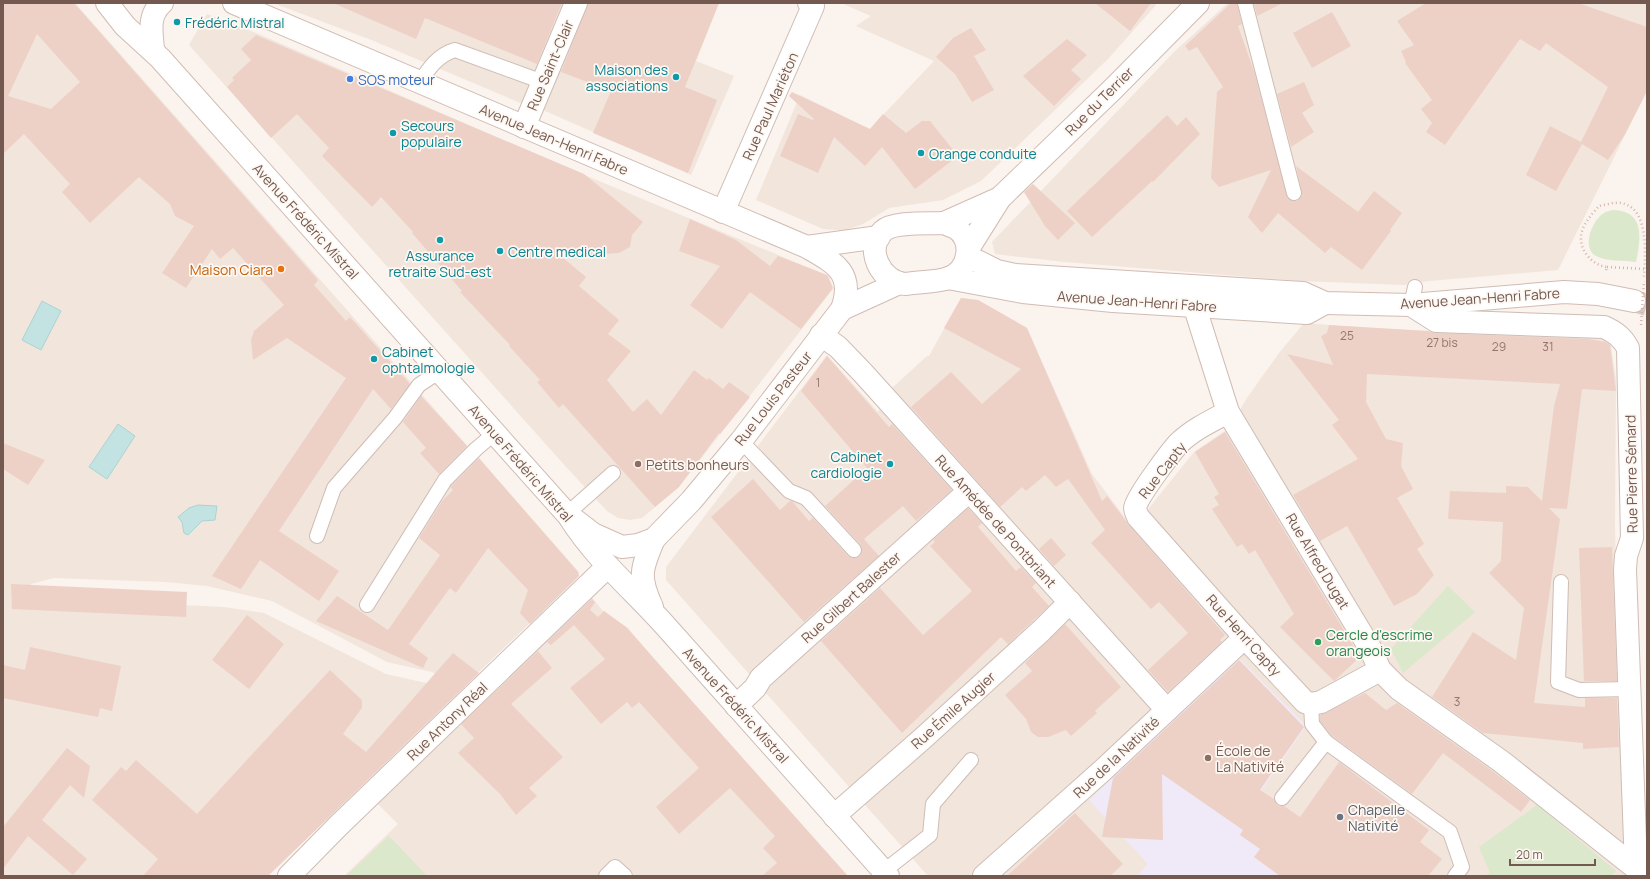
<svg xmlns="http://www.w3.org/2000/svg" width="1650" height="879" viewBox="0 0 1650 879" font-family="Manrope,sans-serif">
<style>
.residential{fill:#f2e5dc}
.education{fill:#f0e9f8}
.green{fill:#dbe8cc}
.water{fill:#c3e3e3;stroke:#aad3d4}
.building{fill:#edd1c7;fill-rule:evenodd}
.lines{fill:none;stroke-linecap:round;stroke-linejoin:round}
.secondary-tunnel{stroke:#d9ccc6;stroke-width:22;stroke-dasharray:22 11;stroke-linecap:butt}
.service-casing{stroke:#cebdb5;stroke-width:16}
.minor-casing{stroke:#cebdb5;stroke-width:24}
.tertiary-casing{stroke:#cebdb5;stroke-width:24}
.secondary-casing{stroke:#d1bcb3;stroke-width:24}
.path{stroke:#d3b4aa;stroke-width:2.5;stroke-dasharray:1 3;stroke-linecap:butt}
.service{stroke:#fff;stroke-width:14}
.minor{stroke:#fff;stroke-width:22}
.tertiary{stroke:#fff;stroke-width:22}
.secondary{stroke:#fff;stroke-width:22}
.path-bridge{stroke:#d3b4aa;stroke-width:2.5;stroke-dasharray:1 3;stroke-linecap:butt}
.culture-dot{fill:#0f9aa8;stroke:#fef8f3;stroke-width:1.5}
.shop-dot{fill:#3f7fe0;stroke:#fef8f3;stroke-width:1.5}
.food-dot{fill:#e8710a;stroke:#fef8f3;stroke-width:1.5}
.education-dot{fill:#8d6e63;stroke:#fef8f3;stroke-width:1.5}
.leisure-dot{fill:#2e9e5b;stroke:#fef8f3;stroke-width:1.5}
.worship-dot{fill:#6b7280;stroke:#fef8f3;stroke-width:1.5}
.labels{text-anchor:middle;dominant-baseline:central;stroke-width:3.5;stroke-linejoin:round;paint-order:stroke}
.number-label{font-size:12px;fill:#92776e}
.culture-label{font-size:14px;fill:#0d838f;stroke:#fef8f3;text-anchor:start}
.street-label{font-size:14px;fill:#745951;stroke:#fef8f3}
.shop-label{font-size:14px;fill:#366cbe;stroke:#fef8f3;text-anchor:start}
.food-label{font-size:14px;fill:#c56008;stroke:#fef8f3;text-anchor:end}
.education-label{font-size:14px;fill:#785e54;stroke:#fef8f3;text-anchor:start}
.leisure-label{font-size:14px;fill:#27864d;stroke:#fef8f3;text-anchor:start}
.worship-label{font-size:14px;fill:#5b616d;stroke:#fef8f3;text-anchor:start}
</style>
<rect width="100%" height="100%" fill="#fbf3ed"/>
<g class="residential">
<polygon points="3,3 75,3 579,572 578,577 462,688 432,672 387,662 272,601 207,586 166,582 54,578 31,584 32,598 224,607 264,613 386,674 426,683 451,697 267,876 3,876"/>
<polygon points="273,3 564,3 523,104 374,41"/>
<polygon points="587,3 719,3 696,61 734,76 691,175 543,110"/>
<polygon points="841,3 1153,3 1156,5 1108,59 981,181 943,200 889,208 863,224 846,230 836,230 823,229 756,200 800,95 843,116 868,131 934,61 856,26 871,16"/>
<polygon points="1228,3 1647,3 1647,91 1558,270 1429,281 1405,285 1300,281 1065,262 995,254 992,242 1176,50"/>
<polygon points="207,14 261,35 594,179 829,276 833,289 679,487 642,518 630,520 618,518 607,511 568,469 189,45"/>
<polygon points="961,298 978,300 1027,328 1092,474 1133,528 1194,452 1229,428 1247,398 1279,353 1304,323 1367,328 1572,338 1573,335 1610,340 1616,379 1615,528 1620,711 1632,876 928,876 666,580 666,567 827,355 878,412 891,389 927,356 929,356"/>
<polygon points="589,594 603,611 628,628 670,678 847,876 344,876 398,824 376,802"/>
</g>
<polygon class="education" points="1239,658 1306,726 1261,791 1287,810 1362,876 1137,876 1148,864 1089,800"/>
<g class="green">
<path d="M1613,210C1645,211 1641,238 1636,262C1622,260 1609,262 1596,256C1581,248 1592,220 1604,213C1606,211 1610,211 1613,210Z"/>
<polygon points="1448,586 1475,612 1403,673 1391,649"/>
<polygon points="1537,805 1616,871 1611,876 1483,876 1490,873 1479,847"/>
<polygon points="389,836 427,876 346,876"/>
</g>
<g class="water">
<polygon points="42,301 61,311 41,350 22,340"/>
<polygon points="118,424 135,436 107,479 89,467"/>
<polygon points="198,505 217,506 215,520 202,521 188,535 184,533 182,522 178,517 189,508"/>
</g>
<g class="building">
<path d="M3,3H74L318,280L314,285L346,321L350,317L410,384L391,409L373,389L279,531L339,571L319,601L260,560L241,589L212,576L346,378L287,338L253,360L251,340L254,331L284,305L233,248L220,259L212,249L186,288L162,273L194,226L175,216L170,204L139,177L90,223L62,192L70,184L24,134L3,154ZM37,34L80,82L51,109L8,96Z"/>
<polygon points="333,3 562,3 537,64 425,18 416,39"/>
<polygon points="588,3 719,3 685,87 717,100 688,173 593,133 611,91 561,72"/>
<polygon points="1095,3 1151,3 1130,31"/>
<polygon points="1231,3 1237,3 1242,24 1238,26 1255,74 1288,199 1296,201 1302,195 1296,166 1358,212 1374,191 1402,213 1390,230 1391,231 1362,270 1331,247 1325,253 1278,213 1262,233 1248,217 1271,170 1219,187 1211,178 1217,92 1223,87 1197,47 1189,51 1185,46"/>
<polygon points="1254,3 1283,3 1257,16"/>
<polygon points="1426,3 1578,3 1647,27 1647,91 1625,134 1608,160 1582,144 1556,191 1526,175 1550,126 1581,142 1608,87 1546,43 1540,51 1520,39 1445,145 1426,132 1432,123 1421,109 1432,100 1405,63 1406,62 1401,51 1414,45 1397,21"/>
<polygon points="1332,12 1351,46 1312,68 1293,33"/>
<polygon points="971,28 986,50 974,56 994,90 972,102 955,74 936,57 953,38"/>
<polygon points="256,35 584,174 643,222 632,235 630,247 619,253 562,257 586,277 579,286 619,320 608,334 631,351 607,380 633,412 647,399 661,415 694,370 707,380 709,378 723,389 729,382 750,397 720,434 719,433 679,487 655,507 563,404 559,408 537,382 540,380 509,346 510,345 460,292 462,291 412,233 413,232 381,197 372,207 322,156 329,148 297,114 271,138 227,87 234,80 232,78 251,60 241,49"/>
<polygon points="1067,39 1087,55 1071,70 1081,79 1054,106 1023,76"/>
<polygon points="1304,82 1314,105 1302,113 1314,132 1291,147 1277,94"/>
<polygon points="792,92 870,129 883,114 906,133 922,121 930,121 958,156 915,189 882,147 865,166 834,137 818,173 780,156 798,114 813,120 814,119 789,96"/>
<polygon points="1167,115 1177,126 1186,117 1200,134 1153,182 1152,181 1092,237 1067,211"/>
<polygon points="1033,184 1075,223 1058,240 1045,226 1024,192"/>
<polygon points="690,219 736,240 770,266 778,256 827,275 833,288 801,329 750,292 722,329 690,305 720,266 679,251"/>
<polygon points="961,298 978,300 1027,328 1102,501 1107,496 1129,525 1225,635 1220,640 1222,642 1168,692 1148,670 1188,633 1159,602 1151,609 1091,543 1105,530 1068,479 1056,487 1045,475 1026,491 1022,487 1000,507 911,407 951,372 982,404 1021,369 944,328"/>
<polygon points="1329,325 1428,331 1436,333 1589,339 1605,342 1610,345 1616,391 1582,389 1567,509 1549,508 1560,519 1534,703 1585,707 1585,698 1617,698 1619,747 1583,749 1583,743 1483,733 1432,697 1473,632 1516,660 1524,608 1489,573 1501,561 1503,522 1448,519 1450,491 1506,493 1506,486 1528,487 1542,501 1554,406 1560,384 1367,374 1366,402 1386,439 1403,443 1401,466 1413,489 1397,498 1424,544 1417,549 1434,575 1417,594 1394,606 1347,526 1320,541 1293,495 1358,459 1332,425 1339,420 1287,354 1333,365 1321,336 1327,333"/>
<polygon points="827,356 889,427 892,424 952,490 916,521 903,506 864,539 879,556 804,622 711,517 753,479 780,510 790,501 792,501 809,521 813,518 848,556 855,558 860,556 862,549 860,544 825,506 867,468 801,391"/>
<polygon points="421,396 467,446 439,474 420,453 426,448 403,422"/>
<polygon points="1225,432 1360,657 1334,681 1280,627 1294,614 1255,550 1249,554 1242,544 1237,547 1212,509 1219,505 1214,497 1219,494 1195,452"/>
<polygon points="3,443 45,460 28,485 3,469"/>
<polygon points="479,458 578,572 579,576 530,624 520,613 528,590 488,548 456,593 450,588 409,644 428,658 423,668 316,621 337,596 388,630 440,555 419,538 442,501 453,490 450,487"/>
<polygon points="968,508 982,523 978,527 1016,571 1021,567 1036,583 1032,587 1049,606 1008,644 1001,637 902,733 821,641 880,588 923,635 972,591 930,546 935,542 933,540"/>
<polygon points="1051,538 1066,555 1054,566 1039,549"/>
<polygon points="1612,547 1617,681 1584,681 1579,548"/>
<polygon points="11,584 187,592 186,617 12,609"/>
<polygon points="592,599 595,602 590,610 598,617 604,611 626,627 848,876 762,876 777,863 763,848 775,836 730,788 679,834 656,807 699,768 639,702 632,708 627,702 601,724 570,688 605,659 574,625 551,645 547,642"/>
<polygon points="247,615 284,644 249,689 212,660"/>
<polygon points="1065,624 1121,687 1095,711 1097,713 1071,736 1066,730 1048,737 1038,737 1031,732 1026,719 1005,695 1032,671 1025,663"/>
<polygon points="30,647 121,666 112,711 100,708 98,717 3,698 3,665 25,670"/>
<polygon points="538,651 552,668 511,704 563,757 529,788 537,796 516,815 500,794 458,753 474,738 461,724"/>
<polygon points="453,653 479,673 268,876 143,876 158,859 92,800 121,767 126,771 136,760 197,814 330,670 362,700 362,708 343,734 366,752"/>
<polygon points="1239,660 1304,727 1260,790 1274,799 1277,805 1284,806 1300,817 1339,762 1429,830 1420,842 1442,859 1428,876 1280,876 1254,857 1260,849 1240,835 1243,830 1162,774 1163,840 1102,837 1113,778"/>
<polygon points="1365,693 1386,710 1397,703 1494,772 1530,800 1521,812 1443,753 1412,794 1332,736 1320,721 1320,715"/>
<polygon points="67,748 90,766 84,798 70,785 42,820 87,859 73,875 28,836 3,869 3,827"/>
<polygon points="1075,813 1123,864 1110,876 1007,876"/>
</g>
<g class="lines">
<polyline class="secondary-tunnel" points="1634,301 1647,305"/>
<g class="service-casing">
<g id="service">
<polyline points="1245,3 1294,193"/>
<path d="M420,82C429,68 438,55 455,50L543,82"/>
<polyline points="1411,305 1415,287"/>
<polyline points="741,441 789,491 806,498 854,550"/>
<polyline points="567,514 613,473"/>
<polyline points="317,536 334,488 395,418 419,385 440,371"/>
<polyline points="1561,582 1558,682 1579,690 1630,689"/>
<polyline points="367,605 445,480 476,449 495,433"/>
<polyline points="1326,742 1450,832 1462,867 1455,876"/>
<polyline points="1282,798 1326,742 1312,724 1311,704"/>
<polyline points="884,871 930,835 933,804 971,760"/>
<polyline points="606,876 615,867 625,876"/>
</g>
</g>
<g class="minor-casing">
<g id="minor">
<polyline points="524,127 576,3"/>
<polyline points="723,212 813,6 809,3"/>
<polyline points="1189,289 1228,412 1370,648 1380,670 1399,689 1502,762 1636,868"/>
<path d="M1411,305L1436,321L1604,327C1615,332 1622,337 1628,348L1632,538L1626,556L1625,570L1636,868L1641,876"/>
<polyline points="821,335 838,347 863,373 1167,710"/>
<path d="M1228,412C1211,421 1192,430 1178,444C1171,452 1135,499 1135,508C1135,511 1137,514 1138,517L1248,641L1305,702L1311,704L1321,702L1380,670"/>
<polyline points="736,706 755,688 761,678 969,491"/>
<polyline points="834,816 921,740 1042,630 1070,602"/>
<polyline points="289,876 338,826 607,567"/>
<polyline points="984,876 1103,770 1245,637"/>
</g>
</g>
<g class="tertiary-casing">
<g id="tertiary">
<path d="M570,518C599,563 636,592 670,631C743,713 815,795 888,876"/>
<path d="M652,607C638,577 641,569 654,539"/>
</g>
</g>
<g class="secondary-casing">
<g id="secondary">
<path d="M107,3L125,26L160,58L567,514L593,534L622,547L638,545L654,539L691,501L741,441L842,309C855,273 835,263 807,247L234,3"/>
<path d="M153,50C152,33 147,16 162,3"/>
<path d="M944,223C948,225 952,226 956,228C975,241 969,270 949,278C938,282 917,282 906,284C881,283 864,249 883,231C894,221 930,224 944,223Z"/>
<polyline points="944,223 1000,198"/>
<polyline points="807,247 879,237"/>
<polyline points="968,249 1000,198 1113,89 1198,3"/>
<polyline points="967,256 997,271 1015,275 1303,293 1325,303 1411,305 1564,292 1598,294 1634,301"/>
<polyline points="948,278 1023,292 1113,301 1307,313 1325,303"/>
<polyline points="842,309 899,283"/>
</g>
</g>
<g class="path">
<polyline points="1607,267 1645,269"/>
<path d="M1606,270L1607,267C1592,265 1580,251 1581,236C1582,225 1592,214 1599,206C1605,205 1614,202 1621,203C1650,208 1645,255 1644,278"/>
</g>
<use href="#service" class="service"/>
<use href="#minor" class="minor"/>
<use href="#tertiary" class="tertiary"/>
<use href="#secondary" class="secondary"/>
<polyline class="path-bridge" points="1641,325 1644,281"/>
</g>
<g class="culture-dot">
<circle cx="177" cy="22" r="4"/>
<circle cx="676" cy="77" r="4"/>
<circle cx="393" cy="133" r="4"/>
<circle cx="921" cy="153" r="4"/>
<circle cx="440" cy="240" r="4"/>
<circle cx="500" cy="251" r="4"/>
<circle cx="374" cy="359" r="4"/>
<circle cx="890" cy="464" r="4"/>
</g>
<circle class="shop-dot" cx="350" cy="79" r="4"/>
<circle class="food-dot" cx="281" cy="269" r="4"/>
<g class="education-dot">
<circle cx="638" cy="464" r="4"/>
<circle cx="1208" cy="758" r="4"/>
</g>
<circle class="leisure-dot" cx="1318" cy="642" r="4"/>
<circle class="worship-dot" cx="1340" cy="817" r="4"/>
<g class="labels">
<g class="number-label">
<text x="1347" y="335">25</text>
<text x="1442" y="342">27 bis</text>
<text x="1499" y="346">29</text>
<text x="1548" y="346">31</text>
<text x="818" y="382">1</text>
<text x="1457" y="701">3</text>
</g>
<g class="culture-label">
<text x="185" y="22">Frédéric Mistral</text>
<text x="668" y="69" text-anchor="end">Maison des<tspan x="668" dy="16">associations</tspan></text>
<text x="401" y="125">Secours<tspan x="401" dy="16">populaire</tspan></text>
<text x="929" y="153">Orange conduite</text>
<text x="508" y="251">Centre medical</text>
<text x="440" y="255" text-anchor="middle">Assurance<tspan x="440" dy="16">retraite Sud-est</tspan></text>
<text x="382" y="351">Cabinet<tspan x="382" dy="16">ophtalmologie</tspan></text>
<text x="882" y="456" text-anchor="end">Cabinet<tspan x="882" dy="16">cardiologie</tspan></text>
</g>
<g class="street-label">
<text transform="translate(550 65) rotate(-67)">Rue Saint-Clair</text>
<text transform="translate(1099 101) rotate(-45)">Rue du Terrier</text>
<text transform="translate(770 106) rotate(-66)">Rue Paul Mariéton</text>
<text transform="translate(554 139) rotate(23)">Avenue Jean-Henri Fabre</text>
<text transform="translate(306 221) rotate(48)">Avenue Frédéric Mistral</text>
<text transform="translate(1480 298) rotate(-4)">Avenue Jean-Henri Fabre</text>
<text transform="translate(1137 301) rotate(4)">Avenue Jean-Henri Fabre</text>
<text transform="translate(773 398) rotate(-52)">Rue Louis Pasteur</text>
<text transform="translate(521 463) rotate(49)">Avenue Frédéric Mistral</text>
<text transform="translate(1162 470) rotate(-52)">Rue Capty</text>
<text transform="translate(1631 474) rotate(-91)">Rue Pierre Sémard</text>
<text transform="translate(996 521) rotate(48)">Rue Amédée de Pontbriant</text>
<text transform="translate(1318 561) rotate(59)">Rue Alfred Dugat</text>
<text transform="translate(851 597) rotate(-42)">Rue Gilbert Balester</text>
<text transform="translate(1244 635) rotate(48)">Rue Henri Capty</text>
<text transform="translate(736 705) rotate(48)">Avenue Frédéric Mistral</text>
<text transform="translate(953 710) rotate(-42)">Rue Émile Augier</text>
<text transform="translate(447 721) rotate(-44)">Rue Antony Réal</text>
<text transform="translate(1116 757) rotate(-43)">Rue de la Nativité</text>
</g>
<g class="shop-label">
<text x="358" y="79">SOS moteur</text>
</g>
<g class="food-label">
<text x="273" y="269">Maison Ciara</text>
</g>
<g class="education-label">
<text x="646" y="464">Petits bonheurs</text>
<text x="1216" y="750">École de<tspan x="1216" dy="16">La Nativité</tspan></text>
</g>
<g class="leisure-label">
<text x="1326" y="634">Cercle d'escrime<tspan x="1326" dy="16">orangeois</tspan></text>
</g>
<g class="worship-label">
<text x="1348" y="809">Chapelle<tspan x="1348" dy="16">Nativité</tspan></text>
</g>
</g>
<rect width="1650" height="879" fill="none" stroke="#745951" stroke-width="8"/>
<path d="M1510 859v6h85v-6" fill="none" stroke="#745951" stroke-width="2"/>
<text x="1516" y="859" font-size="12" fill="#745951" stroke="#fef8f3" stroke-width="3" paint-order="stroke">20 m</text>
</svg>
